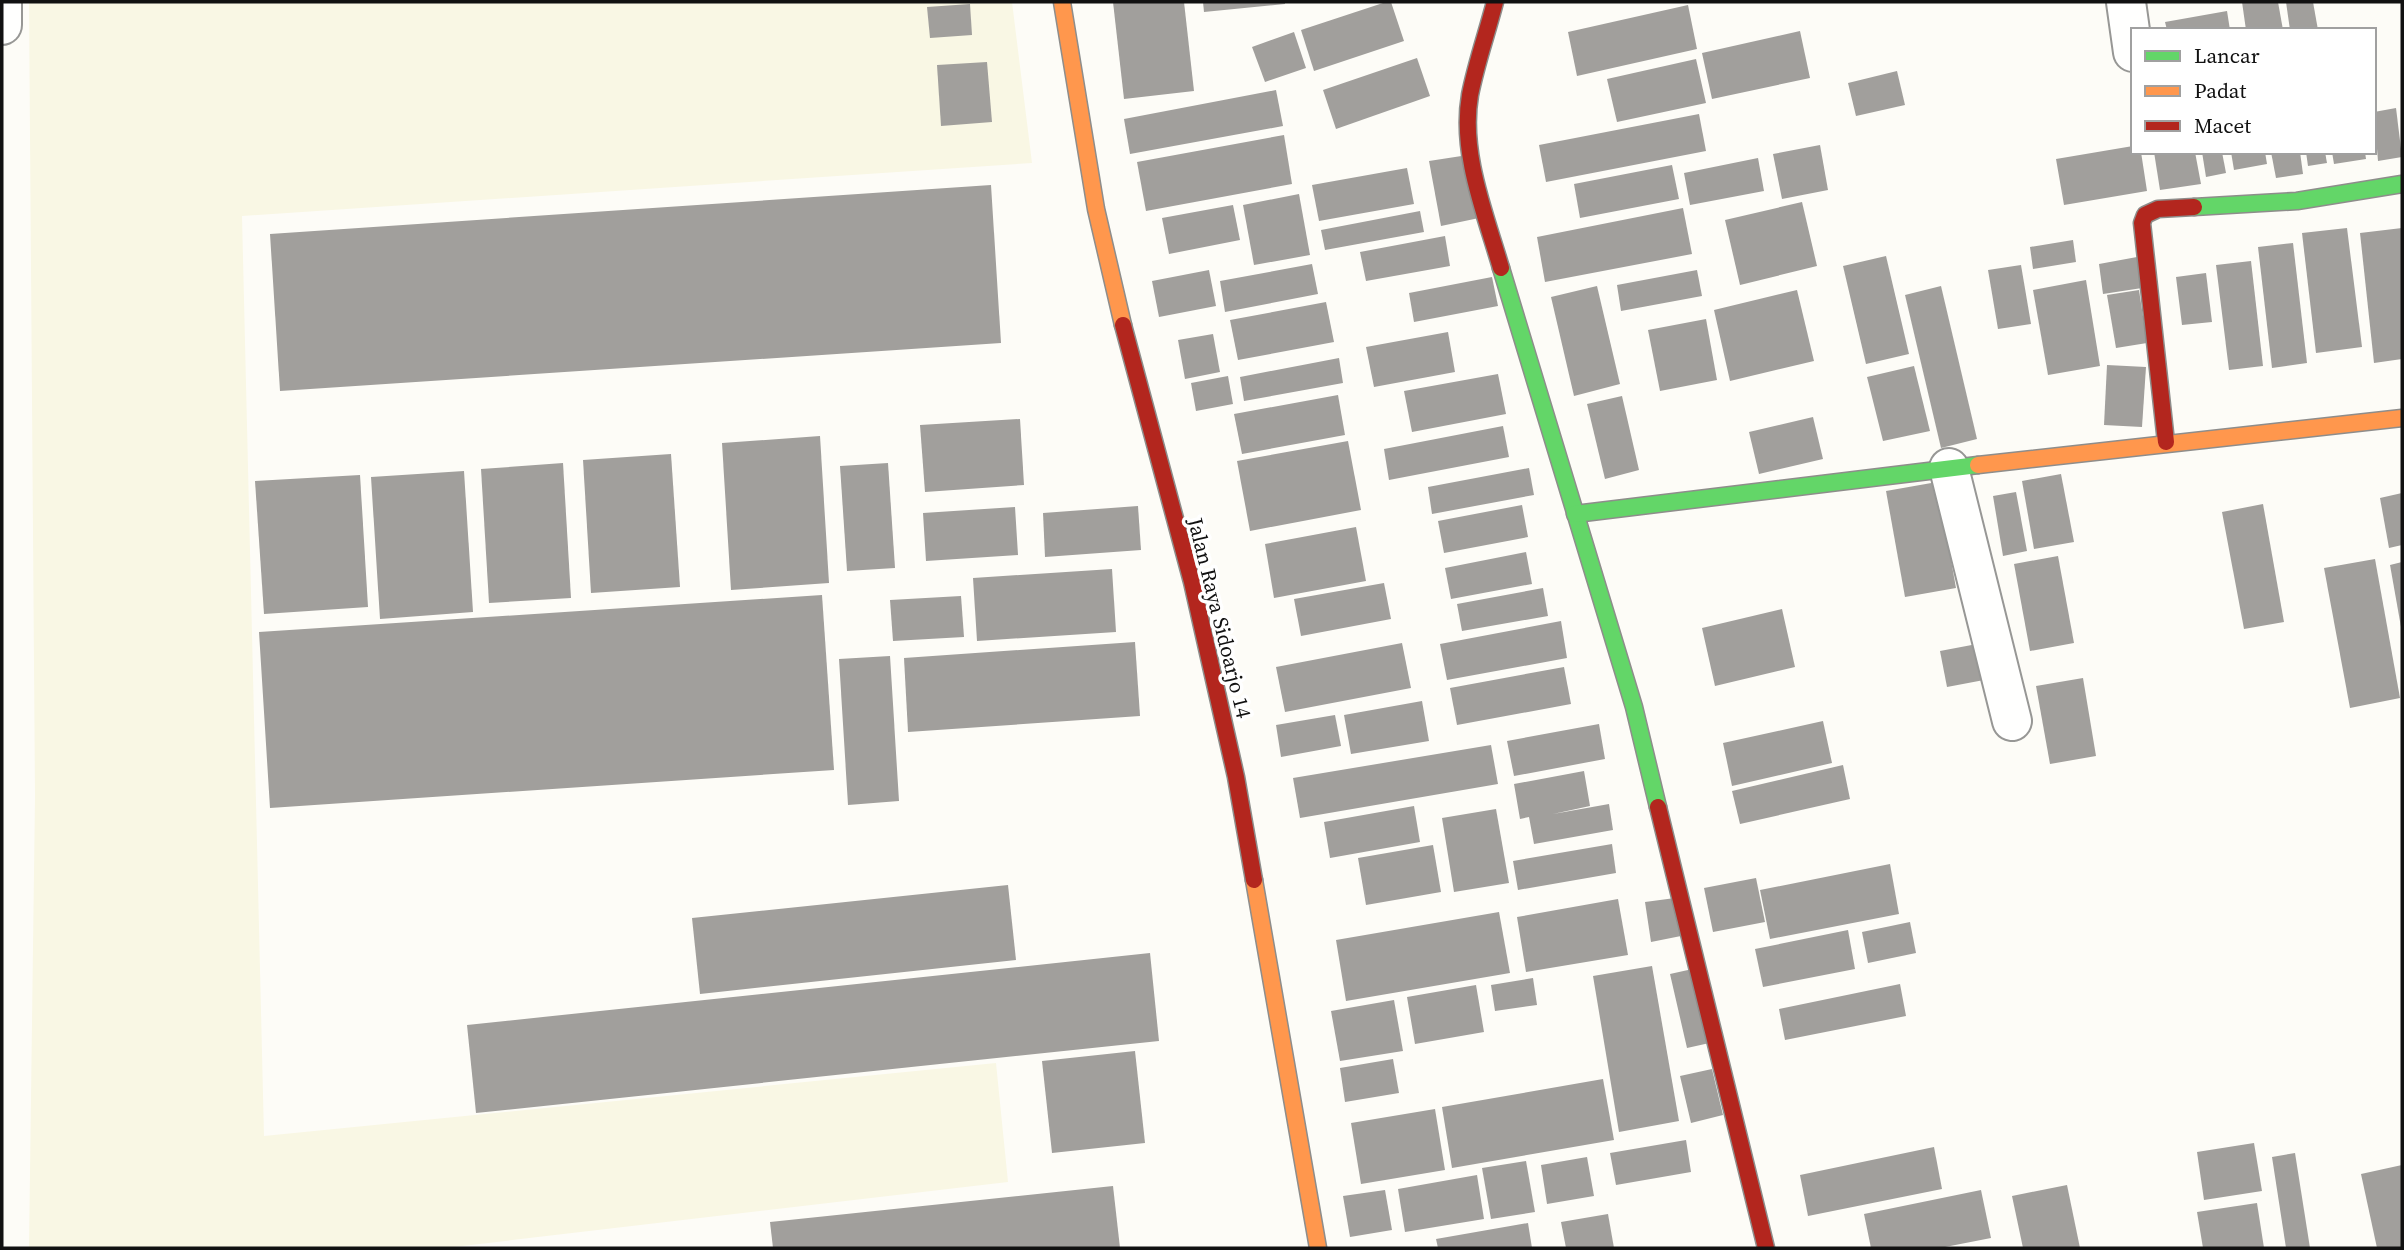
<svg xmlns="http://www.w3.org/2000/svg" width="2404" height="1250" viewBox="0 0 2404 1250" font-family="'Source Serif 4',serif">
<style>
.farmland{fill:#f9f7e4}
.building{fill:#a19f9c}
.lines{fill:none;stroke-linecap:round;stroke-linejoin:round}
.street-casing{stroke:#979795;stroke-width:42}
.fast-casing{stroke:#8e8d8b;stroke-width:19}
.slow-casing{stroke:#8e8d8b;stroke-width:19}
.jam-casing{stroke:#8e8d8b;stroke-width:19}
.street{stroke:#fffffe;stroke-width:38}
.fast{stroke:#63d668;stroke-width:16}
.slow{stroke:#ff974d;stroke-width:16}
.jam{stroke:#b3261e;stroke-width:16}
.labels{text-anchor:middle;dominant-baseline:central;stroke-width:7;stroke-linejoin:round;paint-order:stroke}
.street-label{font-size:21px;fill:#111;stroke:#fff}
</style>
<rect width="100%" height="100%" fill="#fdfcf7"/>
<polygon class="farmland" points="29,2 1012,2 1032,163 242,216 264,1136 996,1063 1008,1182 445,1248 29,1248 35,797"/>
<g class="building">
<polygon points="1113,2 1184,2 1194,91 1124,99"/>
<polygon points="1203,2 1285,2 1285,4 1204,12"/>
<polygon points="1386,2 1391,2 1404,41 1314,71 1301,30"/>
<polygon points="2242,2 2278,2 2283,30 2246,30"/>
<polygon points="2286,2 2313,2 2318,30 2290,30"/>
<polygon points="970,4 972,35 930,38 927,7"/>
<polygon points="1688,5 1697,49 1577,76 1568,32"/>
<polygon points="2227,11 2230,30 2167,30 2165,22"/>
<polygon points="1800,31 1810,78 1712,99 1702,53"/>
<polygon points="1294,32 1306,68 1265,82 1252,47"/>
<polygon points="1417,58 1430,96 1336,129 1323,90"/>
<polygon points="1696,59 1706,103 1617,122 1607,79"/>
<polygon points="987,62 992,122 941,126 937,65"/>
<polygon points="1897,71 1905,105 1856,116 1848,83"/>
<polygon points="1276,90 1283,126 1130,154 1124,119"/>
<polygon points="2396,108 2402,157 2378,161 2374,112"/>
<polygon points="1699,114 1706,151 1546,182 1539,145"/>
<polygon points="1284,135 1292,184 1146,211 1137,162"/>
<polygon points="1820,145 1828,190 1782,199 1773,154"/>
<polygon points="2133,146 2133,152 2141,152 2147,191 2064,205 2056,159"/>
<polygon points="2154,152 2195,152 2201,184 2160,190"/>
<polygon points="2202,152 2222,152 2226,173 2206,177"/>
<polygon points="2231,152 2265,152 2267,164 2234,170"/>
<polygon points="2271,152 2300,152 2303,174 2276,178"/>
<polygon points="2306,152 2325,152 2327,163 2308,166"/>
<polygon points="2332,152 2365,152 2366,159 2334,164"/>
<polygon points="1468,155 1479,218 1441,226 1429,161"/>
<polygon points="1758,158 1764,191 1690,205 1684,173"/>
<polygon points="1672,165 1679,199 1580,218 1574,184"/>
<polygon points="1407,168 1414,204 1319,221 1312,185"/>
<polygon points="991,185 1001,343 280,391 270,234"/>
<polygon points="1299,194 1310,255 1254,265 1243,205"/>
<polygon points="1802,202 1817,266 1740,285 1725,220"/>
<polygon points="1233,205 1240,240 1169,254 1162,218"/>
<polygon points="1683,208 1692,254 1545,282 1537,237"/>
<polygon points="1420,211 1424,232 1325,250 1321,230"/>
<polygon points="2347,228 2362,347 2316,353 2302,233"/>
<polygon points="2402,228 2402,359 2374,363 2360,233"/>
<polygon points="1445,236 1450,266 1366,281 1360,252"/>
<polygon points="2073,240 2076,262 2033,269 2030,247"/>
<polygon points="2293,243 2307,363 2272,368 2258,247"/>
<polygon points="1886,256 1909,354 1866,364 1843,266"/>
<polygon points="2137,257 2142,288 2103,294 2099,264"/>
<polygon points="2251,261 2263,366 2229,370 2216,265"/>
<polygon points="1312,264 1318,294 1225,312 1220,281"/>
<polygon points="2021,265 2031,324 1998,329 1988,270"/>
<polygon points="1209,270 1216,306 1159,317 1152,281"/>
<polygon points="1697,270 1702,296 1621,311 1617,285"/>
<polygon points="2206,273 2212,322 2182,325 2176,277"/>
<polygon points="1492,277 1498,306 1414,322 1409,293"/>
<polygon points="2086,280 2100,366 2048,375 2033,290"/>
<polygon points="1597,286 1620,384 1574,396 1551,297"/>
<polygon points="1941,286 1977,439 1941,448 1905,295"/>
<polygon points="1797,290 1814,361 1730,381 1714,310"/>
<polygon points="2139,290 2147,343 2116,348 2107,295"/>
<polygon points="1326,302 1334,342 1238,360 1230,320"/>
<polygon points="1706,319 1717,380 1660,391 1648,330"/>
<polygon points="1448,332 1455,372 1374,387 1366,347"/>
<polygon points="1213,334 1220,372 1185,379 1178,340"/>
<polygon points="1339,358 1343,383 1244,401 1240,377"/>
<polygon points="2107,365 2146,367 2142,427 2104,425"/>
<polygon points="1914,366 1930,431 1883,441 1867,377"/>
<polygon points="1498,374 1506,414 1412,432 1404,391"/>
<polygon points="1228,376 1233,404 1196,411 1191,383"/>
<polygon points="1338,395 1345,435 1242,454 1234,414"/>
<polygon points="1622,396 1639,470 1605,479 1587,404"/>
<polygon points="1813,417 1823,459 1759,474 1749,432"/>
<polygon points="1020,419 1024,485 925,492 920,425"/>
<polygon points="1503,426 1509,457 1389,480 1384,449"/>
<polygon points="820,436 829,583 731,590 722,443"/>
<polygon points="1348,441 1361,510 1250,531 1237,461"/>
<polygon points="671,454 680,587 591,593 583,460"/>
<polygon points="563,463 571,598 489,603 481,469"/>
<polygon points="888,463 895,568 847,571 840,466"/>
<polygon points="1529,468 1534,495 1432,514 1428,487"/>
<polygon points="464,471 473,612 380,619 371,477"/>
<polygon points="2061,474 2074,542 2034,549 2022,481"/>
<polygon points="360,475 368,607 264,614 255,481"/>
<polygon points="1937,482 1956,588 1905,597 1886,491"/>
<polygon points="2016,492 2027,551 2003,556 1993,496"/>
<polygon points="2402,493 2402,545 2389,548 2380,498"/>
<polygon points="2263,504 2284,622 2244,629 2222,512"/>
<polygon points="1522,505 1528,537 1444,553 1438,521"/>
<polygon points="1138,506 1141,550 1045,557 1043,513"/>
<polygon points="1015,507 1018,555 926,561 923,513"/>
<polygon points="1356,527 1366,581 1274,598 1265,544"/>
<polygon points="1526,552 1532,584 1451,599 1445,568"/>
<polygon points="2058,556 2074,643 2030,651 2014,564"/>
<polygon points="2375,559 2400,698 2350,708 2324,568"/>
<polygon points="2402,562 2402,627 2401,627 2390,565"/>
<polygon points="1112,569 1116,632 977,641 973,578"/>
<polygon points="1384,583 1391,619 1301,636 1294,599"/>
<polygon points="1543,588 1548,616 1462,631 1457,604"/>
<polygon points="822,595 834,770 270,808 259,632"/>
<polygon points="961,596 964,637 893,641 890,600"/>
<polygon points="1782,609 1795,667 1715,686 1702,628"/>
<polygon points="1561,621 1567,658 1447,680 1440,644"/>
<polygon points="1135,642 1140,716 908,732 904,658"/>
<polygon points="1402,643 1411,688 1285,712 1276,667"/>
<polygon points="1977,644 1984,680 1947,687 1940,651"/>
<polygon points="890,656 899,801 848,805 839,659"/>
<polygon points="1564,667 1571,704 1457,725 1450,688"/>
<polygon points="2083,678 2096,756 2050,764 2036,686"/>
<polygon points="1422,701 1429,741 1351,754 1344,715"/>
<polygon points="1335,715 1341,746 1281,757 1276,725"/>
<polygon points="1823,721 1832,763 1732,786 1723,743"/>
<polygon points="1599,724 1605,759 1514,776 1507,741"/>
<polygon points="1491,745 1498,784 1300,818 1293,778"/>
<polygon points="1843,765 1850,799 1740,824 1732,791"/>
<polygon points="1584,771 1590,806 1553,814 1609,804 1613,830 1534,844 1529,817 1520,819 1514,784"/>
<polygon points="1414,806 1420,842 1330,858 1324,822"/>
<polygon points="1496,809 1509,883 1454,892 1442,818"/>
<polygon points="1612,844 1616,873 1518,890 1513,861"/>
<polygon points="1433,845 1441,892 1366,905 1358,858"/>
<polygon points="1890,864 1899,914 1770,939 1760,890"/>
<polygon points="1756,878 1765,922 1713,932 1704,888"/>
<polygon points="1008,885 1016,960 700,994 692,918"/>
<polygon points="1675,898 1681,936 1651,942 1645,902"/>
<polygon points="1618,899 1628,955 1526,972 1517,917"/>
<polygon points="1499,912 1510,973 1346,1001 1336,940"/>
<polygon points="1910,922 1916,953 1868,963 1862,932"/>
<polygon points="1848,930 1855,969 1763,987 1755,949"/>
<polygon points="1150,953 1159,1041 476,1113 467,1025"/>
<polygon points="1652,966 1679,1121 1619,1132 1593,976"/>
<polygon points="1697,968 1714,1042 1687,1048 1670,974"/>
<polygon points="1533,978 1537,1005 1495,1011 1491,985"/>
<polygon points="1900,984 1906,1016 1785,1040 1779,1009"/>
<polygon points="1476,985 1484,1032 1415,1044 1407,997"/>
<polygon points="1394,1000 1403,1051 1340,1061 1331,1011"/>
<polygon points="1135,1051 1145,1143 1052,1153 1042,1061"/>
<polygon points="1393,1059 1399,1093 1345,1102 1340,1068"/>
<polygon points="1712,1069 1723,1115 1691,1123 1680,1076"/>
<polygon points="1603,1079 1614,1140 1452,1168 1442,1107"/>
<polygon points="1435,1109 1445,1170 1361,1184 1351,1123"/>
<polygon points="1686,1140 1691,1172 1616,1185 1610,1153"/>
<polygon points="2254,1143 2262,1191 2204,1200 2197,1152"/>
<polygon points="1934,1147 1942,1189 1808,1216 1800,1175"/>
<polygon points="2295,1153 2310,1248 2286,1248 2272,1157"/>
<polygon points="1587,1157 1594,1196 1547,1204 1541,1165"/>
<polygon points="1526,1161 1535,1212 1491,1219 1482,1168"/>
<polygon points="2402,1165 2402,1248 2377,1248 2361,1174"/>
<polygon points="1477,1175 1484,1219 1405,1232 1398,1189"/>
<polygon points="2067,1185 2080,1248 2023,1248 2012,1196"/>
<polygon points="1113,1186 1120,1248 773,1248 770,1222"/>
<polygon points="1385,1190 1392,1230 1350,1237 1343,1196"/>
<polygon points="1981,1190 1991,1238 1940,1248 1871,1248 1864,1214"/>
<polygon points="2257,1203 2264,1248 2203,1248 2197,1212"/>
<polygon points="1608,1214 1614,1248 1566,1248 1561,1222"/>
<polygon points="1528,1223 1532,1248 1438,1248 1436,1239"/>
</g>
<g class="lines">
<g class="street-casing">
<g id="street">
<polyline points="2126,2 2133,52"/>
<polyline points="2,25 2,2"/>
<polyline points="1949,468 2012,721"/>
</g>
</g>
<g class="fast-casing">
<g id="fast">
<polyline points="2194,207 2297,201 2402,184"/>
<polyline points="1501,268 1634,707 1658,807"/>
<polyline points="1575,514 1978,465"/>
</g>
</g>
<g class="slow-casing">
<g id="slow">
<polyline points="1062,2 1096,209 1123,325"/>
<polyline points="1978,465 2402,418"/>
<polyline points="1254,880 1318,1248"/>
</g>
</g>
<g class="jam-casing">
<g id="jam">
<path d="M1495,2C1487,33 1476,64 1470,95C1460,153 1485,213 1501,268"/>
<polyline points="1123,325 1192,582 1236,777 1254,880"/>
<polyline points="2166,442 2142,223 2145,215 2158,209 2194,207"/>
<polyline points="1658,807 1766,1248"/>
</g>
</g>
<use href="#street" class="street"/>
<use href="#fast" class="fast"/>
<use href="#slow" class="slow"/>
<use href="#jam" class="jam"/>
</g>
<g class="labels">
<g class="street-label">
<text transform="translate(1220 618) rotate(76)">Jalan Raya Sidoarjo 14</text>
</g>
</g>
<rect width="2404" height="1250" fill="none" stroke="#111111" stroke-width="7"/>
<rect x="2131" y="28" width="245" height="126" fill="#ffffff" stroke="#a0a0a0" stroke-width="2"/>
<rect x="2145" y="51" width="35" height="10" fill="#63d668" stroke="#a0a0a0" stroke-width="2"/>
<text x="2194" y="63" font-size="21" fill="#111111">Lancar</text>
<rect x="2145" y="86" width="35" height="10" fill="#ff974d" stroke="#a0a0a0" stroke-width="2"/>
<text x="2194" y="98" font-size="21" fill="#111111">Padat</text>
<rect x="2145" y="121" width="35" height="10" fill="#b3261e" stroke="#a0a0a0" stroke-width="2"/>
<text x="2194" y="133" font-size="21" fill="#111111">Macet</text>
</svg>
